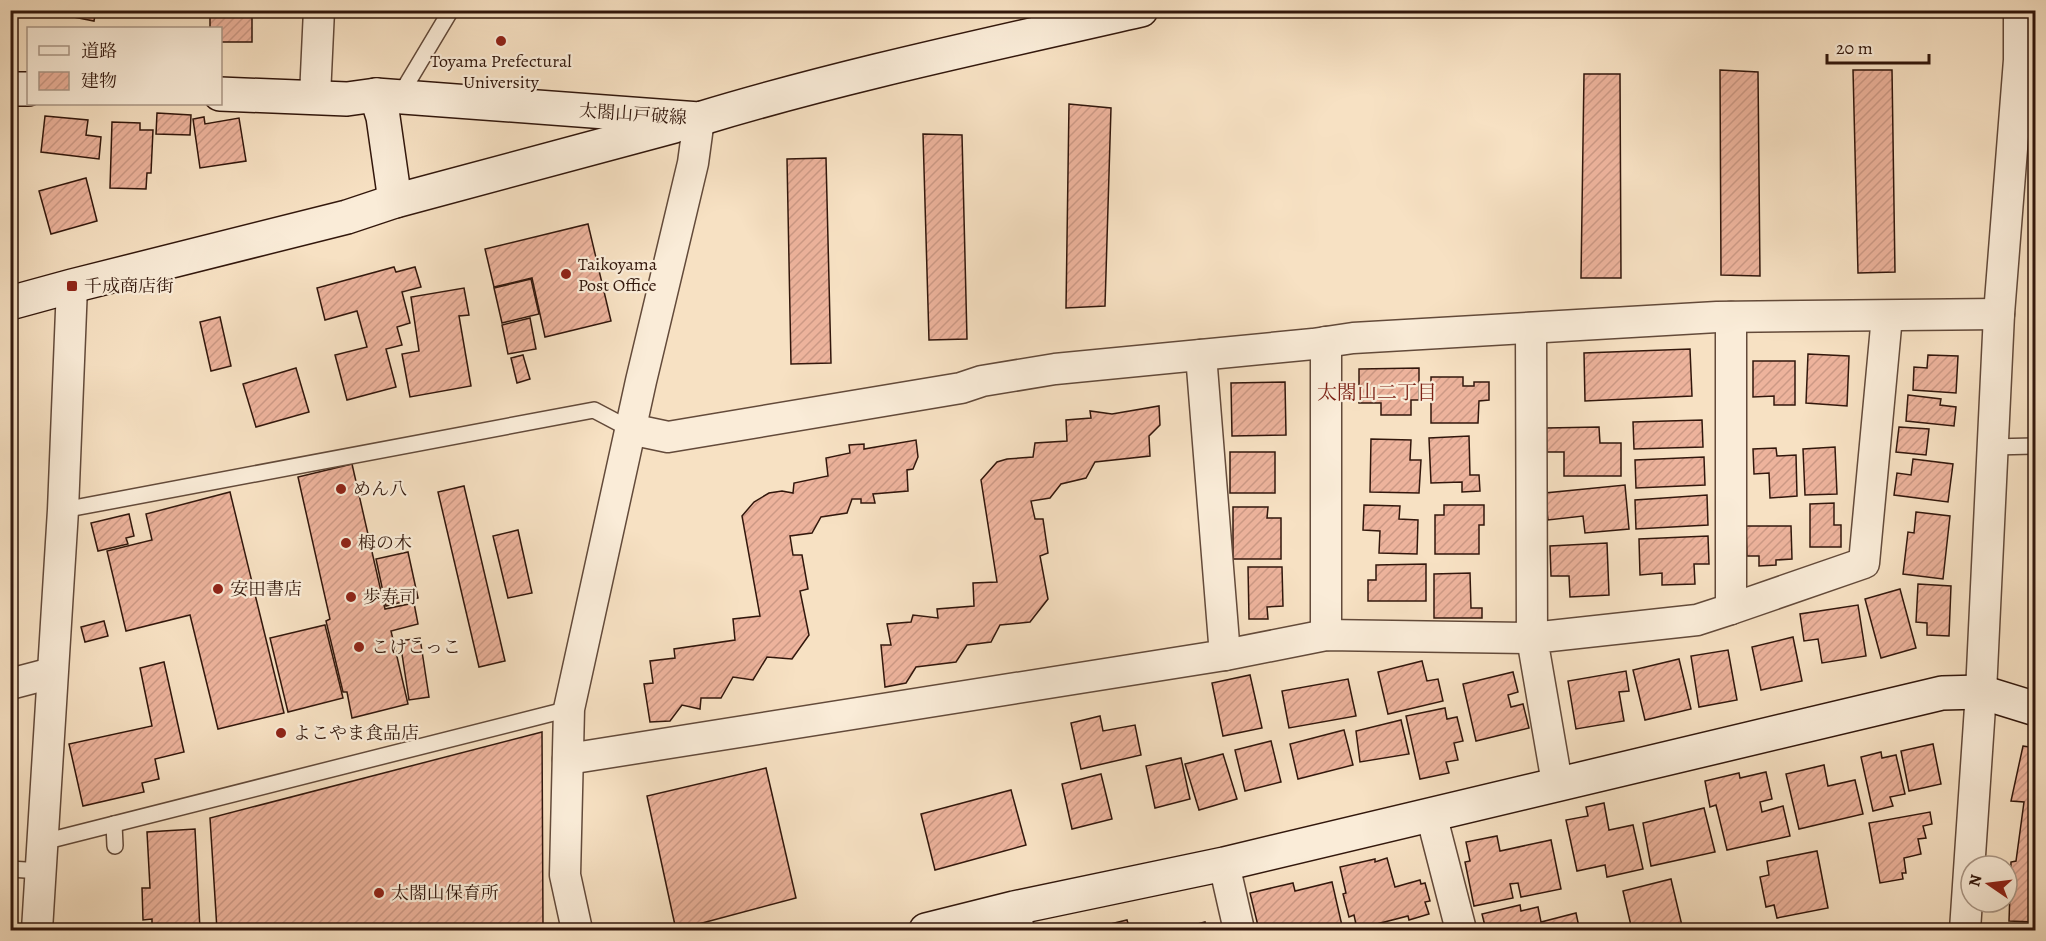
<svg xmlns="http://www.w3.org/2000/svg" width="2046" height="941" viewBox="0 0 2046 941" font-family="Alegreya,'Noto Serif JP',serif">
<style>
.building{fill:url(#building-hatch);stroke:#32170c;stroke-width:1.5}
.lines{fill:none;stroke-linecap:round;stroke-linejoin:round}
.lane-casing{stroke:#634a3a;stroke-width:18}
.street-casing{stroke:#634a3a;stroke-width:33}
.secondary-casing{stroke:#32170c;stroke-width:36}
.lane{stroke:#faecd8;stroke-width:15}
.street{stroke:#faecd8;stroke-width:30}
.secondary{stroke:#faecd8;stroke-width:33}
.poi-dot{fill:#8f2418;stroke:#faecd8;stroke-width:2}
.labels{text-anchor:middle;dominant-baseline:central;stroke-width:4.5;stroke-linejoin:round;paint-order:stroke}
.poi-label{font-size:18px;fill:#32170c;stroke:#faecd8;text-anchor:start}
.street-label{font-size:18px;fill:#32170c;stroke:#faecd8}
.neighbourhood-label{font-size:20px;fill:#7a1f14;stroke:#faecd8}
</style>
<defs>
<pattern id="building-hatch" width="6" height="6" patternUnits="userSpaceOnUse" patternTransform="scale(1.5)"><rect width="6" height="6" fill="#edb39c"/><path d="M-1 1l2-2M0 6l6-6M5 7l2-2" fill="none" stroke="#cc9985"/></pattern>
</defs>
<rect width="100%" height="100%" fill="#f7e1c3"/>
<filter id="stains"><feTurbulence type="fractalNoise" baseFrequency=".00333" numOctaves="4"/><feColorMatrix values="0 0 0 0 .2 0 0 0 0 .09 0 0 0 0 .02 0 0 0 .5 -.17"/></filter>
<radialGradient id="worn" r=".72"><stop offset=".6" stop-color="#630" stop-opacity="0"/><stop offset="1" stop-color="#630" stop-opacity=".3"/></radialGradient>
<g class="building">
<polygon points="59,10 96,10 94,21 58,14"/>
<polygon points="186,10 252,10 252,42 220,42 220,28 210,28 210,11"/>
<polygon points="1720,70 1758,72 1760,276 1721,275"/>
<polygon points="1853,70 1892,70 1895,272 1858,273"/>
<polygon points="1584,74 1620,74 1621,278 1581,278"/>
<polygon points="1069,104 1111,108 1105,306 1066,308"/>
<polygon points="157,113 191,115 190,135 156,134"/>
<polygon points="45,116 88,120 86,135 101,137 99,159 41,152"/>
<polygon points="204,117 205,124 239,118 246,161 200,168 193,119"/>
<polygon points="10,118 16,118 15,193 10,193"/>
<polygon points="112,122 140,123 140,130 153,130 151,173 147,173 146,189 110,188"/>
<polygon points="923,134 962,135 967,339 929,340"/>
<polygon points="826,158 831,363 791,364 787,159"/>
<polygon points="86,178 97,221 51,234 39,191"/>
<polygon points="588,224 611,321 545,337 532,278 494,287 485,249"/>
<polygon points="394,267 396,272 415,267 421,287 402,292 410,323 397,327 402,345 386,349 396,387 347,400 335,355 367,347 357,311 325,320 317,288"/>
<polygon points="531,279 539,314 502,323 494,288"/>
<polygon points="464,288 469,315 459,316 471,386 410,397 402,354 419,351 411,297"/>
<polygon points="220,317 231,366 211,371 200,322"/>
<polygon points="530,318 536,349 508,354 502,325"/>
<polygon points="1690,349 1692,396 1585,401 1584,353"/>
<polygon points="1808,354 1849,356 1847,406 1806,403"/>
<polygon points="523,355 530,379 517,383 511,358"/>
<polygon points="1928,355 1958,356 1956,393 1913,390 1914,367 1927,368"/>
<polygon points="1753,361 1795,361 1795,405 1774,405 1774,396 1753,397"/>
<polygon points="296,368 309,412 256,427 243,384"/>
<polygon points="1419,368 1419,400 1411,400 1411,415 1381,415 1381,403 1359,403 1359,369"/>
<polygon points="1431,377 1463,377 1463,386 1474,386 1474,382 1489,382 1489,400 1479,401 1478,423 1431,423"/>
<polygon points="1285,382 1286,435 1232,436 1231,383"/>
<polygon points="1908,395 1941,399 1940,405 1956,407 1954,426 1906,421"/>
<polygon points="1159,406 1160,425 1149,436 1150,456 1095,462 1086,478 1061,484 1050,498 1031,501 1035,519 1043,519 1048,553 1040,556 1048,599 1030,622 1000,625 991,642 967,645 956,662 916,667 906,683 885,687 881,645 891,645 887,624 911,622 913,615 938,618 937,609 974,606 973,583 997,582 981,480 997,462 1007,459 1033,457 1035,443 1067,441 1066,420 1091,418 1090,411 1112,414"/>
<polygon points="1702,420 1703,447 1634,449 1633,422"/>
<polygon points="1599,427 1600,443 1621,443 1621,476 1564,476 1564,452 1547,452 1546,428"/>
<polygon points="1899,427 1929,429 1926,455 1896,452"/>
<polygon points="1469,436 1470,475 1479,475 1480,491 1462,492 1462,482 1431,483 1429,438"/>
<polygon points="1371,439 1411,440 1410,460 1421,460 1419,493 1370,492"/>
<polygon points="916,440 918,457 913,469 907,470 908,491 873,494 875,503 861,503 861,499 852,499 847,513 821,517 812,533 790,536 793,555 802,555 808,589 800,591 809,635 792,659 767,657 753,680 733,677 721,698 701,698 700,709 682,705 670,721 650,722 644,684 653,683 650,661 675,658 674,649 735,640 733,619 760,616 742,516 754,502 769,493 782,491 793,493 794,483 828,476 826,458 850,453 849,445 864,444 864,449"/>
<polygon points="1835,447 1837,494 1805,495 1803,449"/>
<polygon points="1776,448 1777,456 1796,455 1797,496 1770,498 1769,473 1754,474 1753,449"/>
<rect x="1230" y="452" width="45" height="41"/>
<polygon points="1704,457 1705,485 1636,488 1635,460"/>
<polygon points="1913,459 1953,464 1948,502 1894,495 1897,473 1911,475"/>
<polygon points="352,464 385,609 414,603 418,624 391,631 408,704 352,718 347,692 343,692 326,621 330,619 298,477"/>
<polygon points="1625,485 1629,529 1585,533 1583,516 1548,520 1545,493"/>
<polygon points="464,486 505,661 479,667 438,492"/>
<polygon points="230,492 284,713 218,729 190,615 126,631 107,551 152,540 146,514"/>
<polygon points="1707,495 1708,525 1636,529 1635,500"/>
<polygon points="1834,503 1834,525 1841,525 1841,547 1810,547 1810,504"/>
<polygon points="1364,505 1400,506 1399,519 1418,520 1417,554 1379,553 1380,531 1363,530"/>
<polygon points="1444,505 1484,505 1484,525 1479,525 1479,554 1435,554 1435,515 1444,515"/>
<polygon points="1233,507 1268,507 1267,518 1281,518 1281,559 1233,559"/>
<polygon points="1916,512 1950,516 1943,579 1903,574 1908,532 1914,533"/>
<polygon points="129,514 134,536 126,538 128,544 98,551 91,523"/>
<polygon points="1746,526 1791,526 1792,559 1776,560 1776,565 1759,566 1759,556 1747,556"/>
<polygon points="518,530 532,593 508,598 493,536"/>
<polygon points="1708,536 1709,564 1694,564 1695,584 1662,585 1662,573 1640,575 1639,539"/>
<polygon points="2036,536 2036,613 2030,613"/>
<polygon points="1607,543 1609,595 1570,597 1569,576 1551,576 1550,546"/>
<polygon points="408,552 418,598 386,606 376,559"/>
<polygon points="1426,564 1426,601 1368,601 1368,580 1376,580 1376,565"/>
<polygon points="1248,567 1282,567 1283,606 1267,607 1268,619 1249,619"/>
<polygon points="1470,573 1471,608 1482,608 1482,618 1434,618 1434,574"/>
<polygon points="1918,584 1951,586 1949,636 1927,635 1927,623 1916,622"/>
<polygon points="1900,589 1916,648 1881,658 1865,599"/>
<polygon points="1858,605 1866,656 1822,663 1818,639 1804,641 1800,614"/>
<polygon points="104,621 108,636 85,642 81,627"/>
<polygon points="325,625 343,698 288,712 270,638"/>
<polygon points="1793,637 1802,681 1761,690 1752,647"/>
<polygon points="420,638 429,697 409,700 400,641"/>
<polygon points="1728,650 1737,700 1699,707 1691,656"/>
<polygon points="1679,659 1691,709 1645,720 1633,670"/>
<polygon points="1422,661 1427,681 1438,679 1443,701 1388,714 1378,672"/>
<polygon points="164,662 184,752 155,759 159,779 142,783 144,792 83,806 69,744 152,726 140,668"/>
<polygon points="1626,671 1629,691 1619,692 1624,721 1576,729 1568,681"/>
<polygon points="1513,672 1518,692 1508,695 1511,707 1523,704 1529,728 1476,741 1463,684"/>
<polygon points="1250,675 1262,728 1223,736 1212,683"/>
<polygon points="1348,679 1356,716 1289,728 1282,691"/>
<polygon points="1445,708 1447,719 1457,717 1463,741 1454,743 1458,760 1446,762 1449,773 1420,779 1406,716"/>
<polygon points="1100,716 1103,731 1135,725 1141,755 1081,769 1071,723"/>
<polygon points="1401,720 1409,754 1360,762 1356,731"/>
<polygon points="1344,730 1353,765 1298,779 1290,744"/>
<polygon points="542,732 543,925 518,930 217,930 210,818"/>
<polygon points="1271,741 1281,782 1245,791 1235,750"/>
<polygon points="1933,744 1941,784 1909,791 1901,751"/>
<polygon points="2023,746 2036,748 2036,922 2009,921 2011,862 2016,861 2024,802 2011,801"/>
<polygon points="1881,752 1882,758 1896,755 1905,794 1890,797 1893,806 1873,811 1861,757"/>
<polygon points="1223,754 1237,799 1199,810 1185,764"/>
<polygon points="1181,758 1190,799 1155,808 1146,766"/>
<polygon points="1824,765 1828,786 1855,780 1863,814 1799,829 1786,774"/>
<polygon points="766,768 796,898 676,930 647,796"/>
<polygon points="1766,772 1772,799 1760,802 1762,812 1783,806 1790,836 1727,850 1716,805 1710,807 1705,781 1739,773 1740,778"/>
<polygon points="1101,774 1112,819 1072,829 1062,784"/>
<polygon points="1011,790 1026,845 935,870 921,814"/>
<polygon points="1604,803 1609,830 1633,825 1643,869 1607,877 1605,865 1577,871 1566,820 1588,816 1586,807"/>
<polygon points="1704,808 1715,852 1651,866 1643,823"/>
<polygon points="1930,812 1932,824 1923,826 1926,838 1918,839 1921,854 1904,858 1906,873 1902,873 1903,879 1880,883 1869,823"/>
<polygon points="195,829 200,930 152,930 152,919 143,920 142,888 150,888 147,832"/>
<polygon points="1497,836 1500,851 1551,840 1561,889 1521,897 1518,883 1510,884 1513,898 1474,906 1465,862 1470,861 1466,842"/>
<polygon points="1817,851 1828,908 1777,918 1774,905 1766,907 1760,877 1769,875 1767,861"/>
<polygon points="1387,858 1395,887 1420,880 1421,884 1425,883 1430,901 1425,902 1429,914 1409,920 1408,916 1357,929 1354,915 1349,917 1343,894 1346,893 1340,867 1375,859 1375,862"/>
<polygon points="1671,879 1683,930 1632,930 1623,891"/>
<polygon points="1332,882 1343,930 1259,930 1250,893 1293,883 1295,891"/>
<polygon points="1520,905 1521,911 1538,907 1541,922 1576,913 1579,927 1571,929 1572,930 1486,930 1482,914"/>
<polygon points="1127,920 1130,930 1110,930 1112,930 1110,924"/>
<polygon points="1205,922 1207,930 1176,930"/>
</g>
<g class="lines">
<g class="lane-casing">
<g id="lane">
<polyline points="399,97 451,10"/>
<polyline points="1992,447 2036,446"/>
<polyline points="63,510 594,410 630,429"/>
<polyline points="114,824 115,846"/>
<polyline points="43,842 569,709"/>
<polyline points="10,869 41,871"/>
</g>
</g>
<g class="street-casing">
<g id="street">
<polyline points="315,96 319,10"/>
<polyline points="630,429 668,437 961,388 982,381 1055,369 1313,344 1353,338 1717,317 1999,314"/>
<polyline points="1731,609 1864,563 1887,316"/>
<polyline points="1326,635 1326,342"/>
<polyline points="1225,655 1326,635 1532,638 1531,328"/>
<polyline points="10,684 52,673"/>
<polyline points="568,759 1225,655 1201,355"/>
<polyline points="1557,783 1532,638 1697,620 1731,609 1731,317"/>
<polyline points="1431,814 1461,930"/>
<polyline points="1224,864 1239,930"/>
<polyline points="1014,908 1019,930"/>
<polyline points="37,930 63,510 72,286"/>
<polyline points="577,930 565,875 569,709 641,381 693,163 699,119"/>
<polyline points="1965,930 1981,692 1999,314 2019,60 2019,10"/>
</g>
</g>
<g class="secondary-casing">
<g id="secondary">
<polyline points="10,89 28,89"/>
<path d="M220,94L347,99L376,95L699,119C844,75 993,44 1141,10"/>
<polyline points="376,95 383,117 395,201"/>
<polyline points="10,303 72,286 347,217 395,201 674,126"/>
<polyline points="926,930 1014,908 1224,864 1942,693 1981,692 2036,709"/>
</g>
</g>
<use href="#lane" class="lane"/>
<use href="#street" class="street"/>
<use href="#secondary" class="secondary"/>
</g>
<g class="poi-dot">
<circle cx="501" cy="41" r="6"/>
<circle cx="566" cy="274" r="6"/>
<rect x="66" y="280" width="12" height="12" rx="3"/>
<circle cx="341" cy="489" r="6"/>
<circle cx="346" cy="543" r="6"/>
<circle cx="218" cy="589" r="6"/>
<circle cx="351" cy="597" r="6"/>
<circle cx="359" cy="647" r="6"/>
<circle cx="281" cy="733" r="6"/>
<circle cx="379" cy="893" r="6"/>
</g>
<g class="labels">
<g class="poi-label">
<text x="501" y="61" text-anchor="middle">Toyama Prefectural<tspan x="501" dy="21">University</tspan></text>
<text x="578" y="264">Taikoyama<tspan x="578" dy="21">Post Office</tspan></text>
<text x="84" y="286">千成商店街</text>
<text x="353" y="489">めん八</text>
<text x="358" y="543">栂の木</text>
<text x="230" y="589">安田書店</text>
<text x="363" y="597">歩寿司</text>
<text x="371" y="647">こけこっこ</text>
<text x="293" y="733">よこやま食品店</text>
<text x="391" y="893">太閤山保育所</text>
</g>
<g class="street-label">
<text transform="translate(633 114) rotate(4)">太閤山戸破線</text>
</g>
<g class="neighbourhood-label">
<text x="1377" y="392">太閤山二丁目</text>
</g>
</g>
<rect width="2046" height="941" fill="none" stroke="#f7e1c3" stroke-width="36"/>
<rect x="12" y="12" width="2022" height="917" fill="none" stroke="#32170c" stroke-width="3"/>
<rect x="18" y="18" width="2010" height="905" fill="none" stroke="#32170c" stroke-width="1.5"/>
<rect x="27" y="27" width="195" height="78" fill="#faecd8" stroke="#aa9786" stroke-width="1.5"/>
<rect x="39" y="46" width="30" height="9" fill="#faecd8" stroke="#aa9786" stroke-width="1.5"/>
<text x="81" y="57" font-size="18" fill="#32170c">道路</text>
<rect x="39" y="72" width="30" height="18" fill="url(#building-hatch)" stroke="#aa9786" stroke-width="1.5"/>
<text x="81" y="87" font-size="18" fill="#32170c">建物</text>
<g transform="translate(1989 884) rotate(284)"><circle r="28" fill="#faecd8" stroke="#aa9786" stroke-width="1.5"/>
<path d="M0-4.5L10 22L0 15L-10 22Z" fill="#8f2418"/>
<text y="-9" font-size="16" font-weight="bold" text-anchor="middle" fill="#32170c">N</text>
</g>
<path d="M1827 54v9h102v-9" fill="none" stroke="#32170c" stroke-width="3"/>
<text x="1836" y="54" font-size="18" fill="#32170c" stroke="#faecd8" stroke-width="4.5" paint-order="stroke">20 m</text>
<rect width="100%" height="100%" filter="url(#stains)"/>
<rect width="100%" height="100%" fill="url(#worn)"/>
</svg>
